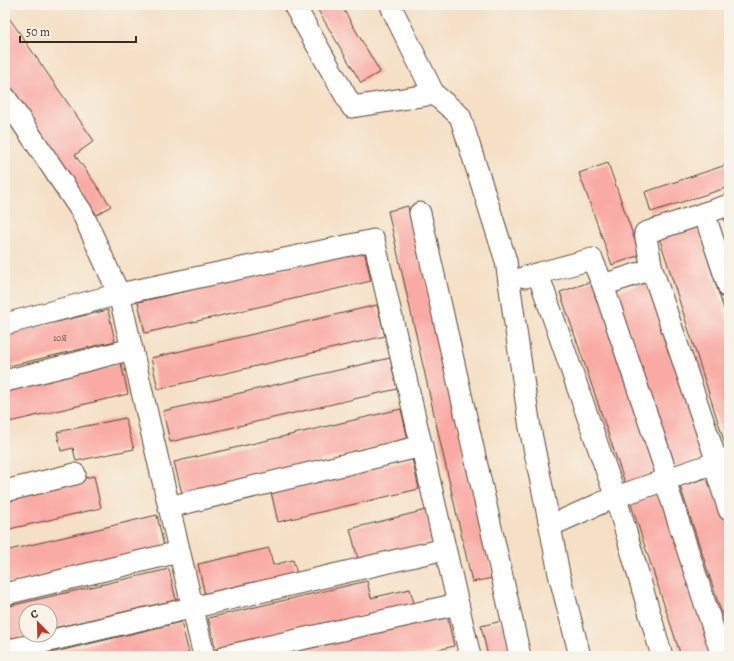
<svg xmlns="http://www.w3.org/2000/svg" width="734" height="661" viewBox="0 0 734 661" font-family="Alegreya,serif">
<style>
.building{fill:#f9aaa4}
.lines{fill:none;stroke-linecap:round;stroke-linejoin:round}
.minor-casing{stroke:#574537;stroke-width:23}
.minor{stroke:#fff;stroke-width:21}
.labels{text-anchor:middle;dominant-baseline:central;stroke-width:3.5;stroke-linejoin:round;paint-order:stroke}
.number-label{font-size:9px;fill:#6a4a40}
</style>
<rect width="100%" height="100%" fill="#f7f3e8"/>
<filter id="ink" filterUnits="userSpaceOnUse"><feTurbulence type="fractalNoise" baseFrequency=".025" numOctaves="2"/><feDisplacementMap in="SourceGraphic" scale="8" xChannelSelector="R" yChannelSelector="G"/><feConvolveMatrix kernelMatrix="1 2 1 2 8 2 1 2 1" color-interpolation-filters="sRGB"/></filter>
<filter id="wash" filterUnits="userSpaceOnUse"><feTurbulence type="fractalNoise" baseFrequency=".012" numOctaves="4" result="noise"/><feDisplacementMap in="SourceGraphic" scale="16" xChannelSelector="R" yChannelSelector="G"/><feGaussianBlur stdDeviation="0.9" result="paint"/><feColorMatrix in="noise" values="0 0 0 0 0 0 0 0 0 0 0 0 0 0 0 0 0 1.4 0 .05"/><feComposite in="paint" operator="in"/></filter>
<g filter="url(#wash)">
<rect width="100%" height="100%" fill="#f5dfc5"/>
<g id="blocks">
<g class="building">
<polygon points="315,5 341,5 380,72 361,83"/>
<polygon points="5,12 94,141 75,155 111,206 97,215 5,82"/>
<polygon points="608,163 640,255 612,265 579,173"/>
<polygon points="729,164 729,187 651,212 645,192"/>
<polygon points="408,206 493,578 472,582 388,211"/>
<polygon points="729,214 729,232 723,216"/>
<polygon points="696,222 729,325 729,449 727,450 658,234"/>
<polygon points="364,250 371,281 145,333 138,302"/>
<polygon points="596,280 662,474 626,486 560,292"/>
<polygon points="650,281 710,457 676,468 616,292"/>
<polygon points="377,305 385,336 158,389 151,358"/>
<polygon points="108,310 115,341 5,367 5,334"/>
<polygon points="390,358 397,389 170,442 163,411"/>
<polygon points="121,363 128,394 5,423 5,390"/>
<polygon points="401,409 408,440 182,493 174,462"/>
<polygon points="125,418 134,449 76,461 73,448 61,451 57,432"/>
<polygon points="412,459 419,489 278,522 271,492"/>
<polygon points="94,476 101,508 5,530 5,497"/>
<polygon points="713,476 729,526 729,636 680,486"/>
<polygon points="663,491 717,656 681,656 630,501"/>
<polygon points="426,510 433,541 358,559 350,529"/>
<polygon points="157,515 164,547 5,584 5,551"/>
<polygon points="269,548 273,565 293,560 297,574 205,595 198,564"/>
<polygon points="169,569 176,600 50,629 50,611 26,611 26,635 5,640 5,607"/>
<polygon points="367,581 371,598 410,589 414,603 216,650 208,618"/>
<polygon points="447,615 454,646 413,656 276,656"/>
<polygon points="502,621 510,656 488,656 481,626"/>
<polygon points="181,622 189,653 175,656 38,656"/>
</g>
</g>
</g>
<g filter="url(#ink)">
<use href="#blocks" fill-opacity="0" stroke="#574537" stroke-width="1"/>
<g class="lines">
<g class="minor-casing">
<g id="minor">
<polyline points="294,5 352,107 434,94 460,116 506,261 530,428 550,526"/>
<polyline points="391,5 393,11 434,94"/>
<polyline points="5,97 82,212 119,294 5,324"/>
<polyline points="420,213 520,656"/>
<polyline points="704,213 729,288"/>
<polyline points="652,269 717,462"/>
<polyline points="538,274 616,498 662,656"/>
<polyline points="525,277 592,259 603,285 652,269 645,233 729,205"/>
<polyline points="603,285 668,478"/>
<polyline points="5,381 132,349"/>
<polyline points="714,464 729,510"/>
<polyline points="665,480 722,656"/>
<polyline points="5,491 75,474"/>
<polyline points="169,507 422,446"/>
<polyline points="5,594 179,552"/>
<polyline points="5,651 445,549"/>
<polyline points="204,656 119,294 374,240 470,656"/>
<polyline points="226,656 458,604"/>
<polyline points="580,656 559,574 550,526 610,499 729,458"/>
</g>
</g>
<use href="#minor" class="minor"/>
</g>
</g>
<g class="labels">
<g class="number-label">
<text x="60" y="338">10Я</text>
</g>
</g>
<rect width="734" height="661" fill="none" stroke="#f7f3e8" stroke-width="20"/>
<g transform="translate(38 623) rotate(337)"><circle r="19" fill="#f7f3e8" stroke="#aca397"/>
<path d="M0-3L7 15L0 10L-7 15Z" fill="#c8321e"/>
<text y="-6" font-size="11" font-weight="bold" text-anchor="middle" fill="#3b2a1e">С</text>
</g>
<path d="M20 36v6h116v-6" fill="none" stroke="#3b2a1e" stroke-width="2"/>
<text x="26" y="36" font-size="12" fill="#3b2a1e" stroke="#f7f3e8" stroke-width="3" paint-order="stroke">50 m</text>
</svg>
